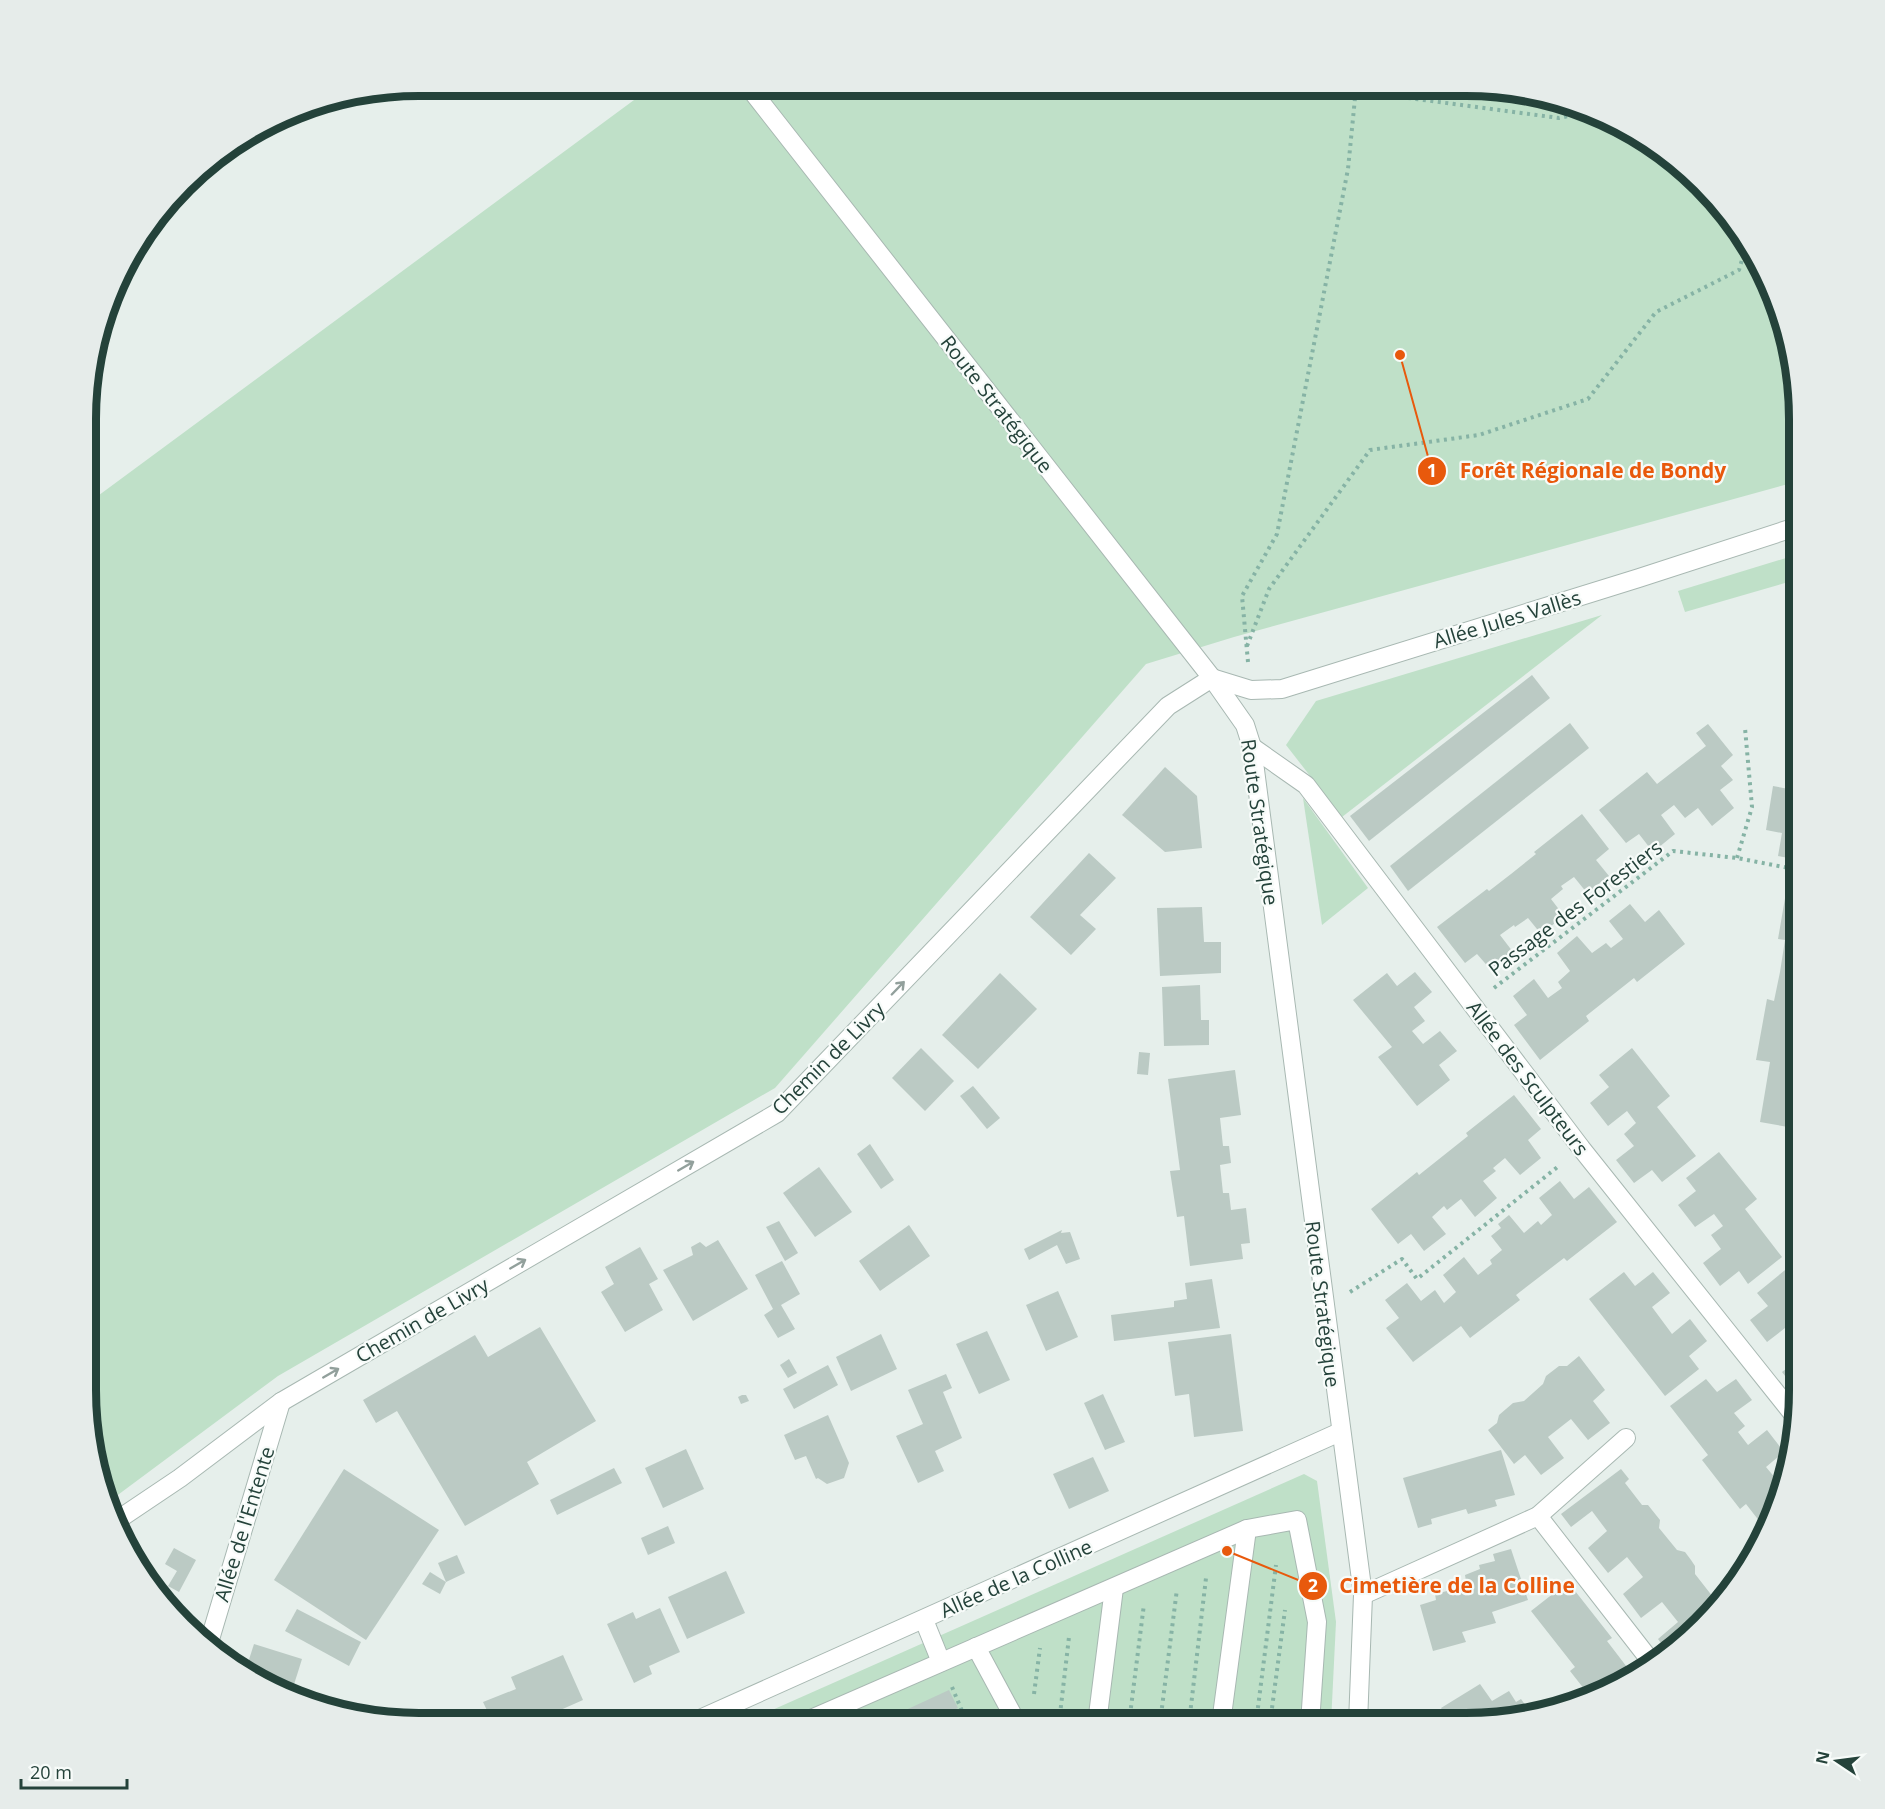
<svg xmlns="http://www.w3.org/2000/svg" width="1885" height="1809" viewBox="0 0 1885 1809" font-family="'Open Sans',sans-serif">
<style>
.green{fill:#bfe0c8}
.building{fill:#bbcac4}
.lines{fill:none;stroke-linecap:round;stroke-linejoin:round}
.minor-casing{stroke:#a8b8b2;stroke-width:20}
.path{stroke:#86b3a5;stroke-width:4;stroke-dasharray:3 4.5;stroke-linecap:butt}
.minor{stroke:#fff;stroke-width:18}
.oneway{stroke:#92a09c}
.labels{text-anchor:middle;dominant-baseline:central;stroke-width:4.5;stroke-linejoin:round;paint-order:stroke}
.street-label{font-size:20px;fill:#24423a;stroke:#f7fbf9}
.rim{fill:none;stroke:#24423a;stroke-width:8}
.leader{fill:none;stroke:#e8590c;stroke-width:2}
.callout-dot{fill:#e8590c;stroke:#f7fbf9;stroke-width:2}
.mark-label{font-size:18px;text-anchor:middle;font-weight:bold;fill:#fff}
.callout-label{font-size:21px;text-anchor:middle;font-weight:bold;fill:#e8590c;stroke:#f7fbf9;stroke-width:4.5;stroke-linejoin:round;paint-order:stroke}
</style>
<rect width="100%" height="100%" fill="#e6efeb"/>
<g class="green">
<polygon points="653,86 1509,88 1632,130 1730,216 1782,312 1799,398 1799,481 1234,637 1146,664 775,1088 278,1376 107,1503 103,1497 86,1411 91,501"/>
<polygon points="1799,554 1799,579 1685,612 1678,591"/>
<polygon points="1602,615 1342,817 1286,745 1316,701"/>
<polygon points="1303,798 1368,888 1322,925"/>
<polygon points="1304,1474 1317,1481 1336,1622 1331,1723 743,1723"/>
</g>
<g class="building">
<polygon points="1532,675 1550,698 1369,841 1350,816"/>
<polygon points="1570,723 1589,748 1408,891 1390,866"/>
<polygon points="1708,724 1733,755 1721,766 1733,780 1720,790 1734,808 1712,826 1698,808 1685,818 1674,805 1661,815 1675,834 1653,852 1639,834 1626,843 1599,810 1647,772 1657,784 1706,746 1696,733"/>
<polygon points="1165,767 1197,796 1202,848 1165,852 1122,815"/>
<polygon points="1773,786 1799,791 1799,860 1778,856 1782,833 1766,830"/>
<polygon points="1582,814 1609,849 1596,860 1609,876 1587,893 1574,877 1561,886 1563,889 1551,899 1564,916 1541,934 1528,918 1515,927 1514,925 1500,935 1513,952 1491,970 1477,954 1465,963 1437,927 1487,889 1489,891 1511,874 1536,854 1534,852"/>
<polygon points="1089,853 1116,878 1080,915 1096,929 1071,955 1030,917"/>
<polygon points="1789,875 1799,877 1799,1129 1760,1122 1770,1062 1756,1060 1767,999 1774,1001 1780,972 1785,940 1778,939"/>
<polygon points="1630,904 1645,922 1659,910 1685,944 1637,982 1634,978 1586,1016 1589,1021 1540,1060 1514,1025 1527,1015 1513,996 1534,979 1548,998 1562,988 1558,982 1570,971 1557,953 1577,936 1592,953 1606,943 1611,948 1623,939 1609,921"/>
<polygon points="1202,907 1204,942 1221,942 1221,973 1160,976 1157,908"/>
<polygon points="1415,972 1432,992 1414,1007 1425,1021 1412,1031 1423,1044 1440,1031 1457,1051 1439,1065 1450,1080 1417,1106 1378,1057 1392,1047 1353,1000 1387,973 1397,986"/>
<polygon points="1000,973 1037,1009 978,1069 942,1035"/>
<polygon points="1200,985 1201,1020 1209,1020 1209,1045 1164,1046 1162,987"/>
<polygon points="921,1048 954,1081 925,1111 892,1078"/>
<polygon points="1632,1048 1670,1096 1657,1107 1696,1156 1662,1182 1652,1170 1634,1183 1616,1160 1634,1146 1624,1134 1636,1123 1627,1111 1608,1126 1590,1103 1609,1087 1599,1075"/>
<polygon points="1139,1052 1150,1053 1148,1075 1137,1074"/>
<polygon points="1235,1070 1241,1115 1220,1118 1223,1146 1229,1146 1231,1163 1220,1165 1223,1193 1229,1193 1231,1210 1246,1208 1250,1243 1241,1244 1243,1259 1190,1266 1184,1216 1177,1217 1170,1171 1180,1170 1168,1079"/>
<polygon points="973,1086 1000,1118 987,1129 960,1096"/>
<polygon points="1514,1095 1541,1129 1528,1140 1541,1158 1520,1175 1505,1158 1493,1168 1496,1171 1483,1181 1497,1198 1475,1217 1461,1199 1447,1210 1444,1206 1432,1217 1446,1234 1424,1251 1411,1234 1398,1244 1371,1209 1417,1172 1419,1175 1468,1136 1466,1133"/>
<polygon points="870,1144 894,1180 881,1189 857,1154"/>
<polygon points="1719,1152 1757,1199 1745,1209 1782,1257 1748,1284 1739,1271 1720,1286 1703,1263 1721,1249 1711,1235 1723,1226 1714,1214 1695,1227 1678,1205 1696,1191 1686,1178"/>
<polygon points="819,1167 852,1212 815,1237 783,1193"/>
<polygon points="1560,1181 1574,1199 1589,1187 1617,1222 1567,1261 1564,1258 1538,1278 1516,1295 1520,1300 1470,1338 1461,1326 1413,1362 1386,1328 1399,1318 1385,1300 1407,1283 1421,1301 1435,1290 1444,1303 1456,1292 1443,1275 1464,1257 1478,1275 1492,1264 1490,1260 1502,1250 1491,1236 1501,1228 1498,1224 1509,1215 1524,1233 1538,1221 1541,1225 1552,1215 1539,1198"/>
<polygon points="779,1221 798,1253 785,1261 766,1227"/>
<polygon points="909,1225 930,1256 880,1291 859,1261"/>
<polygon points="1062,1230 1061,1233 1070,1232 1080,1259 1066,1264 1057,1245 1029,1260 1024,1249"/>
<polygon points="718,1240 748,1289 693,1321 663,1270 693,1255 691,1247 700,1242 706,1247"/>
<polygon points="640,1247 658,1279 649,1284 663,1310 625,1332 601,1292 614,1284 605,1267"/>
<polygon points="782,1261 800,1294 781,1305 795,1329 778,1338 764,1315 773,1309 755,1275"/>
<polygon points="1790,1266 1799,1277 1799,1358 1790,1346 1796,1341 1785,1328 1767,1342 1750,1320 1768,1306 1757,1293"/>
<polygon points="1624,1272 1635,1286 1653,1272 1670,1293 1652,1307 1672,1334 1690,1319 1707,1341 1689,1356 1699,1369 1665,1396 1589,1299"/>
<polygon points="1212,1279 1220,1328 1114,1341 1111,1315 1174,1307 1174,1301 1187,1299 1185,1283"/>
<polygon points="1058,1291 1078,1337 1046,1351 1026,1305"/>
<polygon points="540,1327 596,1421 527,1462 539,1484 465,1526 397,1411 376,1423 363,1400 475,1335 488,1357"/>
<polygon points="987,1331 1010,1380 979,1394 956,1344"/>
<polygon points="881,1334 897,1369 851,1391 836,1357"/>
<polygon points="1231,1334 1243,1431 1194,1437 1189,1394 1175,1396 1168,1342"/>
<polygon points="1579,1356 1605,1390 1593,1401 1610,1423 1588,1440 1571,1419 1548,1437 1564,1458 1541,1475 1525,1455 1514,1464 1488,1430 1497,1423 1499,1415 1513,1403 1524,1401 1543,1384 1546,1376 1559,1366 1567,1366"/>
<polygon points="789,1359 797,1373 788,1378 780,1365"/>
<polygon points="1799,1359 1799,1394 1782,1372"/>
<polygon points="828,1365 838,1385 794,1409 783,1389"/>
<polygon points="946,1374 952,1388 943,1392 962,1438 935,1451 944,1471 918,1483 896,1436 923,1424 908,1390"/>
<polygon points="1706,1379 1717,1392 1736,1379 1752,1400 1734,1413 1745,1426 1738,1432 1748,1445 1767,1430 1784,1452 1766,1467 1776,1479 1782,1475 1767,1531 1746,1504 1740,1509 1702,1460 1708,1455 1670,1406"/>
<polygon points="1103,1394 1125,1442 1105,1450 1084,1403"/>
<polygon points="742,1395 746,1395 749,1401 741,1404 738,1397"/>
<polygon points="828,1415 849,1463 844,1478 827,1484 818,1478 816,1479 806,1456 795,1460 784,1435"/>
<polygon points="686,1449 704,1489 663,1508 645,1468"/>
<polygon points="1501,1450 1515,1495 1495,1500 1497,1506 1468,1514 1466,1509 1431,1519 1432,1524 1418,1528 1403,1478"/>
<polygon points="1093,1457 1109,1491 1069,1509 1053,1474"/>
<polygon points="614,1468 622,1483 557,1515 550,1500"/>
<polygon points="344,1469 439,1530 366,1640 274,1580"/>
<polygon points="1621,1469 1629,1479 1625,1483 1642,1505 1648,1505 1660,1520 1659,1528 1677,1550 1685,1552 1691,1560 1695,1566 1695,1574 1713,1597 1723,1601 1669,1654 1658,1639 1678,1622 1662,1602 1641,1618 1623,1594 1643,1577 1627,1557 1608,1573 1588,1548 1607,1531 1592,1511 1571,1527 1561,1514"/>
<polygon points="668,1526 675,1543 648,1555 641,1538"/>
<polygon points="174,1548 196,1560 179,1592 168,1586 177,1571 165,1564"/>
<polygon points="1511,1549 1528,1600 1492,1612 1496,1623 1462,1632 1466,1642 1433,1651 1420,1605 1436,1600 1435,1594 1451,1590 1450,1586 1466,1581 1465,1575 1480,1569 1479,1565 1495,1561 1493,1554"/>
<polygon points="457,1555 465,1573 446,1582 438,1563"/>
<polygon points="726,1571 745,1613 687,1639 668,1597"/>
<polygon points="430,1572 446,1582 440,1594 422,1584"/>
<polygon points="1568,1582 1612,1638 1607,1641 1633,1675 1592,1699 1570,1671 1575,1667 1531,1611"/>
<polygon points="660,1608 680,1652 649,1666 652,1674 634,1683 607,1624 633,1612 636,1619"/>
<polygon points="297,1609 361,1642 349,1666 285,1631"/>
<polygon points="254,1644 302,1659 291,1694 271,1689 245,1672"/>
<polygon points="563,1655 583,1700 531,1723 493,1723 483,1702 516,1689 511,1677"/>
<polygon points="1480,1684 1492,1701 1509,1691 1516,1702 1521,1699 1529,1710 1521,1715 1487,1723 1451,1723 1441,1708"/>
<polygon points="949,1690 958,1708 926,1723 901,1723 897,1714"/>
<polygon points="440,1709 446,1723 409,1723"/>
</g>
<g class="lines">
<g class="minor-casing">
<g id="minor">
<polyline points="748,86 1212,678 1245,725 1252,747 1363,1595 1358,1723"/>
<polyline points="1212,678 1251,690 1282,689 1639,578 1799,526"/>
<polyline points="1252,747 1306,785 1581,1148 1797,1419"/>
<polyline points="1538,1516 1653,1664"/>
<polyline points="116,1521 180,1478 281,1402 777,1113 1168,706 1212,678"/>
<polyline points="1363,1595 1538,1516 1626,1438"/>
<polyline points="924,1620 941,1662"/>
<polyline points="208,1646 281,1402"/>
<polyline points="976,1647 1017,1723"/>
<polyline points="691,1723 1340,1432"/>
<polyline points="802,1723 1247,1529 1297,1520 1317,1622 1310,1723"/>
<polyline points="1097,1723 1114,1588"/>
<polyline points="1221,1723 1247,1529"/>
</g>
</g>
<g class="path">
<polyline points="1356,91 1559,118 1583,113"/>
<polyline points="1247,646 1269,589 1370,450 1479,435 1588,399 1656,312 1739,270 1746,246"/>
<polyline points="1248,662 1242,596 1277,534 1348,169 1356,88"/>
<polyline points="1737,858 1752,807 1745,728"/>
<polyline points="1494,988 1673,851 1737,858 1799,870"/>
<polyline points="1350,1292 1402,1259 1417,1279 1560,1165"/>
<polyline points="952,1687 967,1723"/>
<polyline points="1034,1694 1040,1648"/>
<polyline points="895,1712 899,1723"/>
<polyline points="939,1723 963,1712"/>
<polyline points="1059,1723 1069,1637"/>
<polyline points="1129,1723 1144,1604"/>
<polyline points="1160,1723 1177,1589"/>
<polyline points="1189,1723 1206,1578"/>
<polyline points="1256,1723 1276,1565"/>
<polyline points="1270,1723 1285,1610"/>
</g>
<use href="#minor" class="minor"/>
</g>
<defs><path id="oneway-shaft" d="M-6 0H5M1.5-3L5.5 0L1.5 3" fill="none" stroke-width="1.6" stroke-linecap="round" stroke-linejoin="round" transform="scale(1.5)"/></defs>
<g class="oneway">
<use href="#oneway-shaft" transform="translate(898 988) rotate(-46)"/>
<use href="#oneway-shaft" transform="translate(686 1166) rotate(-30)"/>
<use href="#oneway-shaft" transform="translate(518 1264) rotate(-30)"/>
<use href="#oneway-shaft" transform="translate(331 1373) rotate(-30)"/>
</g>
<g class="labels">
<g class="street-label">
<text transform="translate(997 404) rotate(52)">Route Stratégique</text>
<text transform="translate(1507 619) rotate(-17)">Allée Jules Vallès</text>
<text transform="translate(1260 822) rotate(82)">Route Stratégique</text>
<text transform="translate(1575 908) rotate(-37)">Passage des Forestiers</text>
<text transform="translate(828 1058) rotate(-45)">Chemin de Livry</text>
<text transform="translate(1528 1078) rotate(53)">Allée des Sculpteurs</text>
<text transform="translate(1323 1304) rotate(83)">Route Stratégique</text>
<text transform="translate(422 1320) rotate(-30)">Chemin de Livry</text>
<text transform="translate(244 1524) rotate(-73)">Allée de l'Entente</text>
<text transform="translate(1016 1578) rotate(-24)">Allée de la Colline</text>
</g>
</g>
<path d="M0 0H1885V1809H0ZM419 96H1466A323 323 0 0 1 1789 419V1390A323 323 0 0 1 1466 1713H419A323 323 0 0 1 96 1390V419A323 323 0 0 1 419 96Z" fill="#e6ecea" fill-rule="evenodd"/>
<path class="rim" d="M419 96H1466A323 323 0 0 1 1789 419V1390A323 323 0 0 1 1466 1713H419A323 323 0 0 1 96 1390V419A323 323 0 0 1 419 96Z"/>
<path class="leader" d="M1400 355L1432 471M1227 1551L1313 1586"/>
<g class="callout-dot">
<circle cx="1400" cy="355" r="6"/>
<circle cx="1227" cy="1551" r="6"/>
<circle cx="1432" cy="471" r="15"/>
<circle cx="1313" cy="1586" r="15"/>
</g>
<g class="mark-label">
<text x="1432" y="477">1</text>
<text x="1313" y="1592">2</text>
</g>
<g class="callout-label">
<text x="1593" y="478">Forêt Régionale de Bondy</text>
<text x="1457" y="1593">Cimetière de la Colline</text>
</g>
<g transform="translate(1837 1761) rotate(283)" stroke="#f7fbf9" stroke-width="4.5" paint-order="stroke">
<path d="M0-4.5L10 22L0 15L-10 22Z" fill="#24423a"/>
<text y="-9" font-size="16" font-weight="bold" text-anchor="middle" fill="#24423a">N</text>
</g>
<path d="M21 1779v9h106v-9" fill="none" stroke="#24423a" stroke-width="3"/>
<text x="30" y="1779" font-size="18" fill="#24423a" stroke="#f7fbf9" stroke-width="4.5" paint-order="stroke">20 m</text>
</svg>
